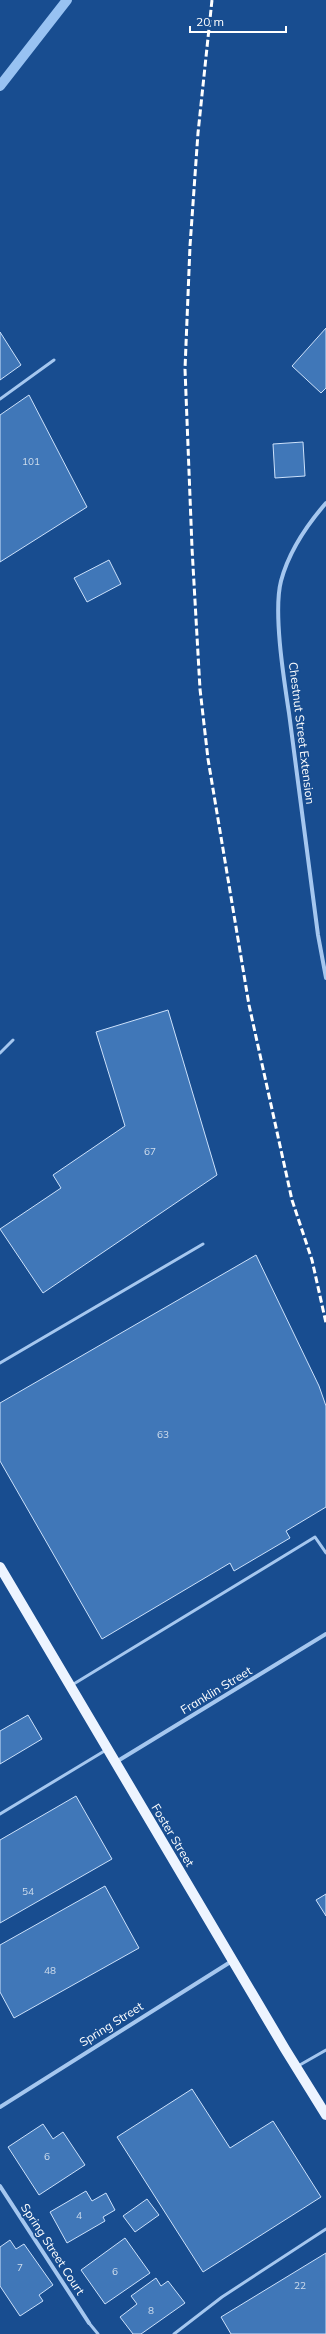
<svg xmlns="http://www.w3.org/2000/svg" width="326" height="2334" viewBox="0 0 326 2334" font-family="Mulish,sans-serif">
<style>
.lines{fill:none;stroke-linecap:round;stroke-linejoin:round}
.stream{stroke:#98c2f2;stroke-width:10}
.building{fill:#4077b8;stroke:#cce1fb}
.lane{stroke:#a5c7ef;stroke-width:3}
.street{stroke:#a5c7ef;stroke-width:4}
.primary{stroke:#edf4ff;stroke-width:10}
.rail{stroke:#fff;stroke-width:3;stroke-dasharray:7 3;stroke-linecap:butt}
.labels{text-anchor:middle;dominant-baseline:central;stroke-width:3.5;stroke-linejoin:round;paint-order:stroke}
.number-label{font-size:10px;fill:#cfdded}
.street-label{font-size:12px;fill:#fff;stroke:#184d90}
</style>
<rect width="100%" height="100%" fill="#184d90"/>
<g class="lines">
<polyline class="stream" points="0,86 67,0"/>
</g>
<g class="building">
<polygon points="326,328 326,388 321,393 292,366"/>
<polygon points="0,332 21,365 0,380"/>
<polygon points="29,395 87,507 0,562 0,415"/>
<polygon points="303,442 305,476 275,478 273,444"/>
<polygon points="109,560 121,584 87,602 74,578"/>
<polygon points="168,1010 217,1175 43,1293 0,1229 61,1188 53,1175 125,1126 96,1032"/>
<polygon points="256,1255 319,1386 326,1406 326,1507 286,1531 290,1538 234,1571 230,1563 102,1639 0,1461 0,1403"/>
<polygon points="28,1715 42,1739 0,1764 0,1731"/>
<polygon points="76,1796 112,1859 0,1923 0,1840"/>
<polygon points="105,1886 139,1948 14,2018 0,1992 0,1945"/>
<polygon points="326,1894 326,1916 316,1900"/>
<polygon points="192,2089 230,2148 273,2121 321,2197 203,2272 117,2137"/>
<polygon points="43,2124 53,2139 63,2132 85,2165 39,2195 8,2147"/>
<polygon points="86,2191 92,2201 106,2193 115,2210 103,2217 105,2221 67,2243 50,2212"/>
<polygon points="147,2199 159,2215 135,2232 123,2216"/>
<polygon points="125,2238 150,2273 105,2304 81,2270"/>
<polygon points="10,2240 16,2249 24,2244 53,2285 39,2295 43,2301 20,2316 0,2286 0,2247"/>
<polygon points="326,2253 326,2334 231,2334 221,2317"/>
<polygon points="156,2278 161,2286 168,2281 185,2303 141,2334 133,2334 120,2317 137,2304 131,2296"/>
</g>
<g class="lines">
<g class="lane">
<polyline points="0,399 54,360"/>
<polyline points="0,1053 13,1040"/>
<polyline points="0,1363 203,1244"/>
<polyline points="72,1685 315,1537 326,1553"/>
<polyline points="0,1814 106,1750"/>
<polyline points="298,2066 326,2050"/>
<polyline points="89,2323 98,2334"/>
<polyline points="174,2334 222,2297 326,2229"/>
</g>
<g class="street">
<path d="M326,503C306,526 289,551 281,581C273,612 284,680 289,713C298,787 308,861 318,935L326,978"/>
<polyline points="116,1762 326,1634"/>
<polyline points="0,2107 232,1961"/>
<polyline points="0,2186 89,2323"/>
</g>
<polyline class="primary" points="0,1567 285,2049 326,2115"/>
<polyline class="rail" points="212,0 198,133 190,246 185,369 192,548 200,689 208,759 249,1005 292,1200 312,1260 326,1323"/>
</g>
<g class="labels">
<g class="number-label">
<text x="31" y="461">101</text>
<text x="150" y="1151">67</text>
<text x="163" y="1434">63</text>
<text x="28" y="1891">54</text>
<text x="50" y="1970">48</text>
<text x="47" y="2156">6</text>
<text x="79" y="2215">4</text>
<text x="20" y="2267">7</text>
<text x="115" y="2271">6</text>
<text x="300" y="2285">22</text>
<text x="151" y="2310">8</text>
</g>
<g class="street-label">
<text transform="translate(302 733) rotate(83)">Chestnut Street Extension</text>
<text transform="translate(216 1690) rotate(-31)">Franklin Street</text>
<text transform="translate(173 1835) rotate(59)">Foster Street</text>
<text transform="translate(111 2024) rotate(-32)">Spring Street</text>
<text transform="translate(53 2249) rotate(57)">Spring Street Court</text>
</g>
</g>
<path d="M190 26v6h96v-6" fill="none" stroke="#ffffff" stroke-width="2"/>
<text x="196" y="26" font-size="12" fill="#ffffff" stroke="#184d90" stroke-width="3" paint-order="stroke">20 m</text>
</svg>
